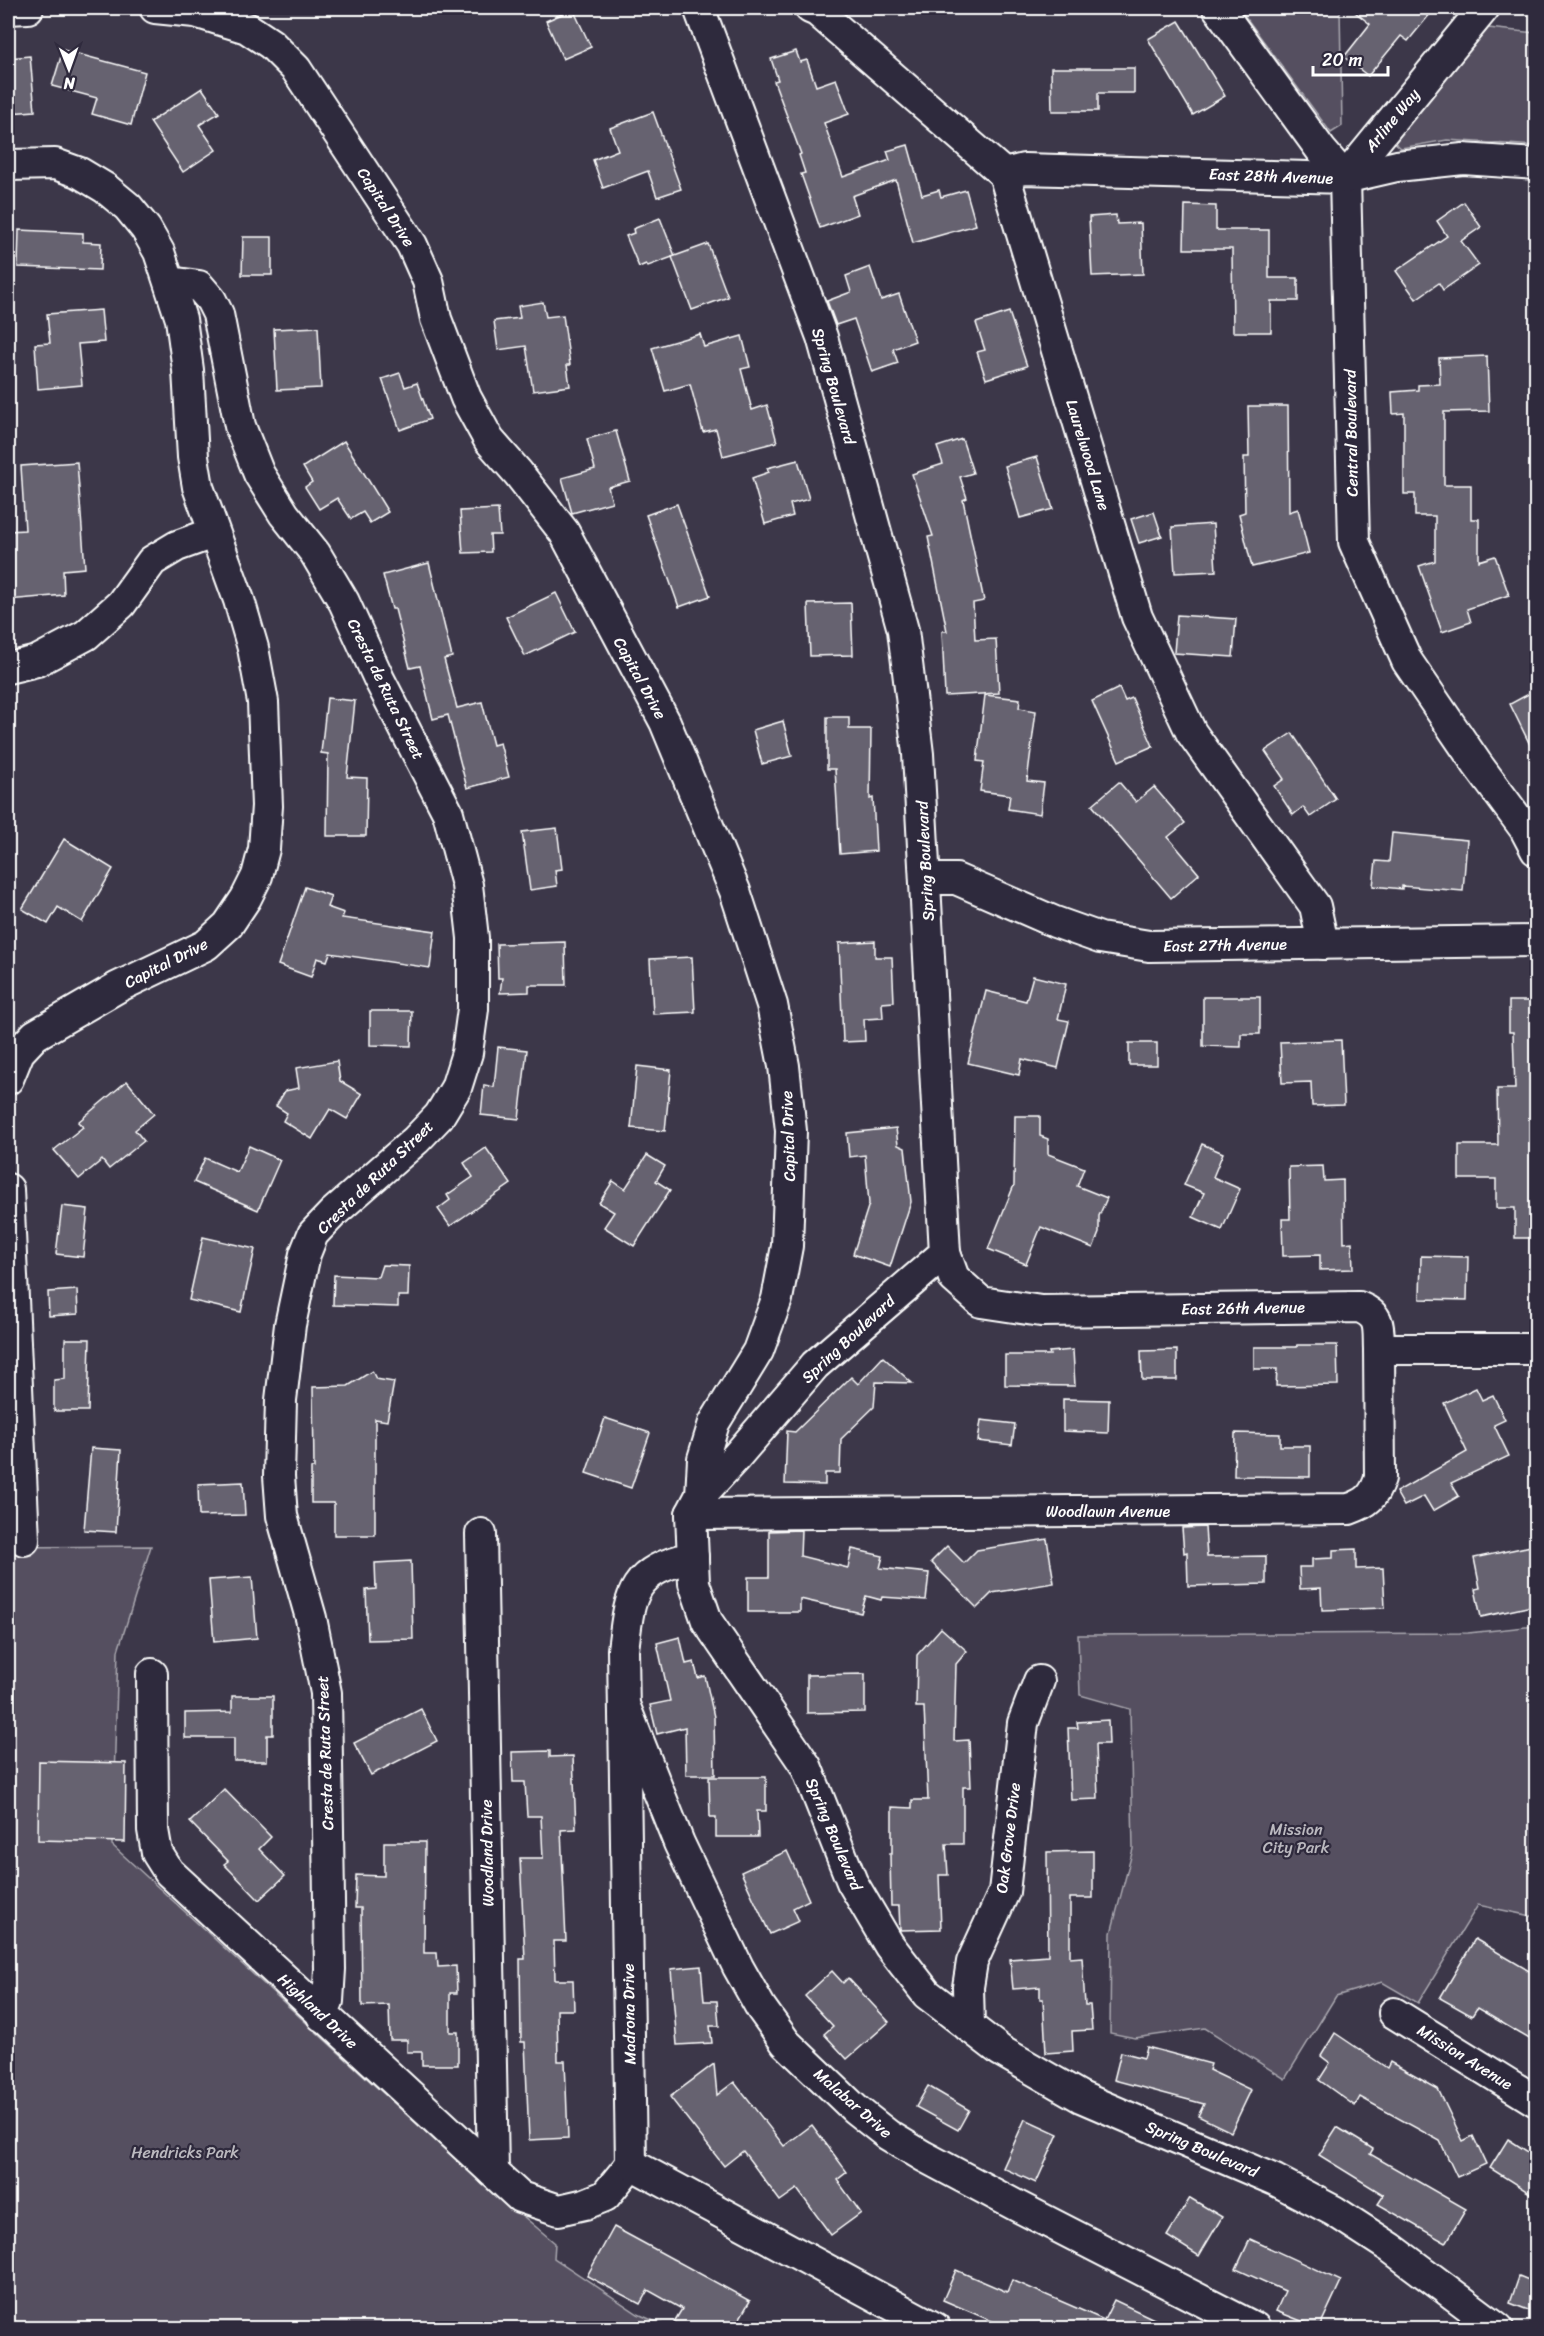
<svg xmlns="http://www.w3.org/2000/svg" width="1544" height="2336" viewBox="0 0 1544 2336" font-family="Sriracha,sans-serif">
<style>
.green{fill:#555060;stroke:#aaa8b0;stroke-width:1.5}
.building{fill:#666270;stroke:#fff;stroke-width:1.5}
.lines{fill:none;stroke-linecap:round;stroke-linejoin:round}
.minor-casing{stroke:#fff;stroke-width:34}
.minor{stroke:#2f2a3d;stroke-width:30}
.labels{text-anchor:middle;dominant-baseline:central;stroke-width:4.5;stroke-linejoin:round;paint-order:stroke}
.street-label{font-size:16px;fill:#fff;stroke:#2f2a3d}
.park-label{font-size:16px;fill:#bbb9bf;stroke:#2f2a3d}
</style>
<rect width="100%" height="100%" fill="#3c3749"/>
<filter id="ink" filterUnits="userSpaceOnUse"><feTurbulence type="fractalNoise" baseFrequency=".0167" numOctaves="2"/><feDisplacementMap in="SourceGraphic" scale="12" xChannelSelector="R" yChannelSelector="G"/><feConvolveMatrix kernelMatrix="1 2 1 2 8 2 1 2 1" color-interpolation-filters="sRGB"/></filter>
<g filter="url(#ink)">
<g class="green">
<polygon points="1239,8 1340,8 1342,126 1331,133"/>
<polygon points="1488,28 1536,33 1536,146 1447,140 1401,148 1394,142"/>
<polygon points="151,1546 118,1651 112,1845 454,2158 555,2243 554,2258 638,2314 670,2328 8,2328 8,1547"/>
<polygon points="1536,1626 1536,1917 1478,1905 1418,2003 1382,1982 1336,1996 1285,2079 1205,2028 1135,2038 1110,2033 1111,1933 1133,1849 1130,1709 1080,1695 1078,1635 1468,1633"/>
</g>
<g class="building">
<polygon points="1350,8 1435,8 1408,41 1401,36 1368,76 1344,57 1370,24"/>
<polygon points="573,9 591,47 563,59 546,21"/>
<polygon points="1179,21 1225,96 1193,115 1148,39"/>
<polygon points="63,50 145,72 131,125 92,114 97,98 52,86"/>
<polygon points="796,51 800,62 807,60 816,86 836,79 849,114 824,123 843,177 890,160 887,151 908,145 922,195 939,190 941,197 966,190 976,225 913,243 896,180 852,196 858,214 820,228 801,174 805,173 799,155 801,154 774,81 778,80 771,59"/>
<polygon points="30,56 35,111 10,113 10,106 8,107 8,58"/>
<polygon points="1051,68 1134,68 1134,93 1098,93 1098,111 1052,111"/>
<polygon points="202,88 219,113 199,125 216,150 183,172 150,122"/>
<polygon points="653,112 681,189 657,197 648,171 603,188 593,160 618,150 610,128"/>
<polygon points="1464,202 1481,227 1461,241 1479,265 1443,290 1439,283 1416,299 1396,271 1447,236 1437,221"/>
<polygon points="1185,205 1216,206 1216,230 1269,230 1269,278 1298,278 1298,301 1271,301 1271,332 1233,332 1232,249 1184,249"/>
<polygon points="1116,215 1117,224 1141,223 1143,274 1092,276 1089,217"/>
<polygon points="660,218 675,256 648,266 646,264 639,267 626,236 634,233 633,229"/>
<polygon points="19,230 83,233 83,242 101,243 100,270 18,267"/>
<polygon points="243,237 272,237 272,275 242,275"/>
<polygon points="708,244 728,297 692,310 672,257"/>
<polygon points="870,267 881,300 899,294 915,341 893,349 898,363 872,372 854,319 836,325 827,301 851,292 846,276"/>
<polygon points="543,302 546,317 563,315 570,365 567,365 570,386 533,391 526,346 498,350 494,321 520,318 518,306"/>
<polygon points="101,310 104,342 78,344 82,385 38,389 35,344 50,343 47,314"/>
<polygon points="1009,312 1027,366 986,379 977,352 985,350 976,323"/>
<polygon points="318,327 321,388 277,390 274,329"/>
<polygon points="700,334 704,347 742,336 750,367 741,369 752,410 767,405 777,442 723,456 716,429 703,432 690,384 665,391 652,348"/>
<polygon points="1487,356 1489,411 1444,412 1444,485 1471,485 1471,519 1479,519 1479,561 1495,556 1509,595 1467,609 1471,622 1442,632 1419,566 1435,561 1435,516 1415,516 1415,494 1404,494 1404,413 1393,414 1392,392 1418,390 1418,385 1440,384 1439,358"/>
<polygon points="400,373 405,387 417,383 430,419 400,430 382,379"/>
<polygon points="1248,406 1288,406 1289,512 1298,509 1309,553 1252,567 1239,514 1245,512 1244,457 1249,457"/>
<polygon points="616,431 630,481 608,487 612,502 572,513 562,478 595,469 587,439"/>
<polygon points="962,439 973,473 960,477 967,498 963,500 984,601 973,603 975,640 996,639 999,693 945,696 942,631 947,631 928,537 933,536 912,474 943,464 937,447"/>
<polygon points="344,441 388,512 370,523 363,512 351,519 337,498 319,509 305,487 312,482 303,467"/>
<polygon points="1037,457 1053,509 1020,518 1005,466"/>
<polygon points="798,460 809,499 790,504 793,516 765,524 752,478 769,472 767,468"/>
<polygon points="77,462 85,568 63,570 64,595 8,600 8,531 25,530 21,466"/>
<polygon points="677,504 710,596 679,607 646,515"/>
<polygon points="498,509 500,535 490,535 491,552 463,553 460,511"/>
<polygon points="1154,512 1162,536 1139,543 1131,519"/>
<polygon points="1213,524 1216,571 1175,573 1172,527"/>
<polygon points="429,563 452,657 444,659 457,708 482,702 493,745 500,743 509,777 467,788 448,715 433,719 420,666 410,668 395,609 392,609 383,575"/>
<polygon points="556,593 575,632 525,656 506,617"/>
<polygon points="851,603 853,655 810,656 808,604"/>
<polygon points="1177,615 1236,619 1233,657 1174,653"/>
<polygon points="1119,688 1125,701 1132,698 1153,746 1119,761 1092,701"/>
<polygon points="1536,690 1536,757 1510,704"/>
<polygon points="985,695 1020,699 1019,708 1036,711 1027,781 1044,783 1040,814 1008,809 1010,795 980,791 984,762 977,761"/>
<polygon points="327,698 355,701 347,777 367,778 366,836 327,836 328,754 321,753"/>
<polygon points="827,717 849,717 849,729 871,729 870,799 873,798 876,851 840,854 835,769 827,769"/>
<polygon points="783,721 792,756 762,764 753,730"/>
<polygon points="1292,733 1336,799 1310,817 1303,807 1293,815 1274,786 1284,779 1265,751"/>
<polygon points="1119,782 1136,802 1154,787 1185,823 1168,837 1199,874 1171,898 1092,805"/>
<polygon points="557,828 562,869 555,870 557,886 530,890 522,832"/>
<polygon points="1392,833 1467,840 1463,891 1402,886 1402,889 1373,886 1376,861 1389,862"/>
<polygon points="64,839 113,869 82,922 58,907 48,924 22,909"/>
<polygon points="305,887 331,896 327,907 344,913 342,918 435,931 430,968 330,953 327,961 317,958 311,977 278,965"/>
<polygon points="875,941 875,957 892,957 894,1002 882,1003 883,1018 864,1019 865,1041 843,1042 839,943"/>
<polygon points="565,942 566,985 529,985 529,992 500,993 502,978 498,978 497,944"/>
<polygon points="692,957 695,1012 653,1014 650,959"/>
<polygon points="1033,976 1066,984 1058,1019 1069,1021 1058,1068 1022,1059 1019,1075 968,1063 986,991 1026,1001"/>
<polygon points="1203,997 1260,997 1260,1034 1241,1034 1241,1047 1203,1046"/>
<polygon points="1509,1001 1536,1001 1536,1238 1515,1238 1515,1208 1496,1208 1496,1179 1459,1179 1459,1145 1498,1145 1497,1089 1515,1089 1513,1032 1509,1032"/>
<polygon points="370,1011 412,1011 411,1046 370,1045"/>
<polygon points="1341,1040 1344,1105 1312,1106 1311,1082 1282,1083 1280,1042"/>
<rect x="1129" y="1043" width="28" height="22"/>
<polygon points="498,1047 527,1050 519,1119 481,1115 484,1085 494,1087"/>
<polygon points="337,1061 340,1081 362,1094 347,1119 330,1109 312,1139 283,1121 287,1113 276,1106 285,1091 299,1088 296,1068"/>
<polygon points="637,1066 671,1070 665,1131 631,1128"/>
<polygon points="127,1081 154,1114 135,1130 144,1141 109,1169 102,1160 79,1179 54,1150 83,1127 78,1122"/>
<polygon points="1015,1116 1040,1116 1040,1136 1048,1139 1048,1154 1084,1168 1077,1186 1107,1198 1099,1216 1099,1233 1093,1248 1041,1227 1026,1264 988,1249 1014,1185"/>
<polygon points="896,1128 898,1145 905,1148 911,1202 890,1267 853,1254 869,1204 865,1155 849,1157 847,1133"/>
<polygon points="1202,1144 1223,1153 1213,1177 1240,1189 1222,1230 1193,1217 1204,1193 1184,1185"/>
<polygon points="249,1146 280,1160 258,1210 194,1182 205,1158 237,1172"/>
<polygon points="486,1148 511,1184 450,1226 438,1209 450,1200 447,1195 473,1177 464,1163"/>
<polygon points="647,1155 665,1166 656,1181 670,1190 634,1246 604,1227 614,1212 599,1203 613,1181 625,1189"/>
<polygon points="1323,1166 1324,1181 1343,1180 1344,1243 1352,1242 1353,1269 1320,1270 1320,1255 1283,1256 1282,1219 1290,1219 1289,1167"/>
<polygon points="62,1206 88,1209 83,1257 56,1254"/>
<polygon points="203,1237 255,1249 241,1312 189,1300"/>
<polygon points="1421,1256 1468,1257 1467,1300 1420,1299"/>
<polygon points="382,1265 409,1266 408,1296 398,1296 398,1307 333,1305 334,1275 378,1277"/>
<polygon points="77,1290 78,1314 49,1316 48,1292"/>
<polygon points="65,1339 90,1339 88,1411 54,1411 54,1380 65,1379"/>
<polygon points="1297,1345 1337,1345 1338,1385 1276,1386 1277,1369 1254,1369 1254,1347 1297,1347"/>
<polygon points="1073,1350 1075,1386 1005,1385 1005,1355 1050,1355 1049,1352"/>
<polygon points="1177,1350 1177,1380 1142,1380 1141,1351"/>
<polygon points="883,1357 912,1383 876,1382 874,1407 841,1439 840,1473 825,1473 825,1485 785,1484 787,1431 795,1432 851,1377 858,1384"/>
<polygon points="372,1371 376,1379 394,1382 387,1421 375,1419 375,1535 334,1535 334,1503 311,1503 311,1468 314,1468 313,1387 348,1386"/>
<polygon points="1476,1388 1482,1400 1493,1395 1505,1420 1494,1425 1509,1456 1451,1483 1459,1496 1433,1511 1424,1496 1404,1506 1396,1492 1467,1452 1444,1403"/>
<polygon points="1063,1399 1109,1400 1108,1433 1063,1431"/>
<polygon points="605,1418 650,1433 631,1488 586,1473"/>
<polygon points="981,1420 1015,1424 1012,1445 978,1441"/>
<polygon points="1235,1433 1280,1434 1280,1446 1310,1446 1310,1477 1234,1476"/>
<polygon points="91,1448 121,1450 116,1532 84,1530"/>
<polygon points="243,1482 245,1515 199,1516 198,1484"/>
<polygon points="1205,1527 1207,1557 1266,1556 1266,1584 1188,1586 1187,1552 1184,1553 1182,1528"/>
<polygon points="801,1530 800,1556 848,1568 852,1549 883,1556 880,1568 929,1573 926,1600 882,1597 881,1600 866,1596 861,1613 800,1599 800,1612 748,1612 748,1577 769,1577 769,1531"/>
<polygon points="1047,1539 1054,1583 992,1593 977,1608 931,1562 947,1546 964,1563 977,1550"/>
<polygon points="1531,1546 1536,1573 1536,1605 1481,1617 1475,1589 1480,1588 1474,1558"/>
<polygon points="1356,1549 1356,1569 1383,1568 1385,1608 1322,1610 1321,1588 1300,1589 1299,1567 1312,1567 1312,1559 1333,1558 1333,1550"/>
<polygon points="411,1561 413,1639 368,1640 366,1590 376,1589 375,1563"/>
<polygon points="252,1577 257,1638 214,1642 209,1580"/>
<polygon points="941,1628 967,1651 956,1664 954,1741 969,1740 971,1787 963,1787 963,1844 946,1844 948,1875 939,1875 941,1929 900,1930 899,1906 891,1906 890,1854 892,1854 892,1807 912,1808 912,1800 928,1800 924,1707 916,1707 917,1655"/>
<polygon points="680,1637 686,1664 694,1662 698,1678 705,1676 714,1717 715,1775 686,1775 685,1727 657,1734 650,1705 670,1701 657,1643"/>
<polygon points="865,1674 865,1712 807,1713 807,1675"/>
<polygon points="232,1696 273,1696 273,1735 267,1735 267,1761 234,1761 234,1738 185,1738 185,1713 232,1712"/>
<polygon points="421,1709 437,1741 371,1775 354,1743"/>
<polygon points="1108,1720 1109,1744 1096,1744 1098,1799 1071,1800 1068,1728 1078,1728 1077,1722"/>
<polygon points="550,1751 550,1757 573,1756 576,1829 561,1830 566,1941 554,1941 555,1980 573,1980 574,2010 557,2010 558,2061 565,2061 568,2138 529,2140 525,2042 521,2042 520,1959 525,1959 520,1858 543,1858 541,1816 527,1816 525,1782 513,1782 512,1752"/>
<polygon points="39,1761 126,1763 125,1842 38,1840"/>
<polygon points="709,1777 766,1777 766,1811 757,1811 758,1837 716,1837 716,1817 710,1817"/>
<polygon points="224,1789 271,1837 259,1849 285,1876 259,1900 224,1864 228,1861 190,1822"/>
<polygon points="384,1842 425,1842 424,1953 437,1953 438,1967 456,1966 457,1993 450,1993 450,2032 458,2032 458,2065 422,2065 422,2052 407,2052 407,2040 390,2040 389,2005 362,2006 361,1908 355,1908 356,1875 384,1876"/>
<polygon points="787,1851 809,1900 793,1908 799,1921 770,1934 741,1872"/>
<polygon points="1093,1851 1093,1898 1070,1898 1070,1958 1082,1957 1085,2005 1090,2005 1092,2030 1072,2031 1073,2051 1046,2053 1043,1999 1040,1999 1040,1987 1013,1989 1010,1959 1048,1956 1047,1852"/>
<polygon points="1475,1939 1536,1975 1536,2043 1477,2008 1472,2016 1440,1998"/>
<polygon points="701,1966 704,2001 717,2001 719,2026 710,2026 712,2043 677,2045 671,1969"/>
<polygon points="832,1971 843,1983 848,1978 889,2022 847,2059 824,2034 833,2026 805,1996"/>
<polygon points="1335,2033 1387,2068 1390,2062 1438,2089 1463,2141 1473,2136 1486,2164 1457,2177 1440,2141 1360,2097 1355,2106 1319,2080 1330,2063 1321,2056"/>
<polygon points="1147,2047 1211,2064 1209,2070 1251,2090 1231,2132 1198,2116 1204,2104 1114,2080 1121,2052 1144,2058"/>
<polygon points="714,2064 717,2095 734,2082 784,2146 812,2125 847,2172 837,2180 861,2213 831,2235 797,2189 780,2201 743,2151 724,2166 670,2097"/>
<polygon points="928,2086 969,2110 958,2130 916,2107"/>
<polygon points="1025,2119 1058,2134 1036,2183 1003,2168"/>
<polygon points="1337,2127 1373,2149 1370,2154 1466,2209 1446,2243 1378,2204 1384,2195 1319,2155"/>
<polygon points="1508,2139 1536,2157 1536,2197 1490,2168"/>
<polygon points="1190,2198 1222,2217 1199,2256 1167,2236"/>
<polygon points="614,2227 750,2301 734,2328 686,2328 674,2322 682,2309 648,2290 640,2304 587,2276"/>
<polygon points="1250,2239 1341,2281 1319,2328 1276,2311 1285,2291 1236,2269"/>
<polygon points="956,2270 1007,2292 1012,2280 1104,2320 1114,2300 1173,2328 1008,2328 943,2300"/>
<polygon points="1519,2277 1536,2284 1536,2313 1510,2303"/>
</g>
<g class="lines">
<g class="minor-casing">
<g id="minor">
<polyline points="155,8 195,12 247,28 271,44 296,69 412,245 428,281 436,319 466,398 489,440 518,473 564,532 665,722 735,891 772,1005 784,1066 791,1131 787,1246 777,1299 758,1351 714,1423 703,1459 701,1495"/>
<polyline points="699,8 822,337 903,630 918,754 945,1253 815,1365 736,1457 701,1495 691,1514 694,1583 707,1621 806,1766 852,1882 889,1945 927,1994 1001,2051 1081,2097 1275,2180 1334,2211 1391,2248 1498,2328"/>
<polyline points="810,8 817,11 1004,174 1137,617 1191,732 1315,906 1323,944"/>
<polyline points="1218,8 1321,150 1345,178 1354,542 1407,661 1477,764 1525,829 1536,850"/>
<polyline points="8,9 28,8"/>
<polyline points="8,165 55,164 80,173 105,188 128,207 146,229 159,252 181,319 188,370 193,457 198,487 239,600 253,648 263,702 267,806 264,849 257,876 246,898 228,925 206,945 118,987 35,1035 19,1052 8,1079"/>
<polyline points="1004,174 1024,169 1345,178 1397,166 1463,159 1536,164"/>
<polyline points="1345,178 1484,8"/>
<polyline points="170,282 199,286 211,300 218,314 240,426 259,474 284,514 315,553 344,602 379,679 448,813 467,885 473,938 473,1009 467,1053 456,1088 439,1116 416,1140 333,1213 313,1234 305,1254 290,1325 281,1400 279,1476 282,1516 311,1618 326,1693 330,1969 328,2001 322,2016"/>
<polyline points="8,668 37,661 86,635 121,604 152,561 177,546 213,533"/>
<polyline points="926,879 956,879 1055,922 1100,938 1149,946 1536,941"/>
<polyline points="8,1189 24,1540"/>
<path d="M945,1253L954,1278L981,1302L1041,1311L1359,1307C1382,1316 1378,1328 1379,1349H1536"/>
<path d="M691,1514L1349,1509C1367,1503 1374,1497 1380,1478L1379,1349"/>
<polyline points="481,1534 493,2172"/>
<polyline points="152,1674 153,1830 157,1853 169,1872 520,2197 559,2210 585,2204 605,2196 631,2164"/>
<polyline points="625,1707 679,1843 738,1967 761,2008 786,2043 855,2109 888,2135 923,2156 1017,2206 1255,2328"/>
<polyline points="1394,2013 1536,2101"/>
<polyline points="969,2027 968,1987 972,1962 1004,1892 1023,1723 1039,1681"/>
<path d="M631,2164L623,1650C630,1593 631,1571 693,1557"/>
<polyline points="631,2164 935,2328"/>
</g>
</g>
<use href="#minor" class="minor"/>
</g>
</g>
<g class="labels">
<g class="street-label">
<text transform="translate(1392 120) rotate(-51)">Arline Way</text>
<text transform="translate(1271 176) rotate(2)">East 28th Avenue</text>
<text transform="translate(386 207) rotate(57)">Capital Drive</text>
<text transform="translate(834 386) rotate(74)">Spring Boulevard</text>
<text transform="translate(1351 433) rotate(-91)">Central Boulevard</text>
<text transform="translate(1088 455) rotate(73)">Laurelwood Lane</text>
<text transform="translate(640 678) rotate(61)">Capital Drive</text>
<text transform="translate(386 689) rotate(64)">Cresta de Ruta Street</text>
<text transform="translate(925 861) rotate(-93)">Spring Boulevard</text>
<text transform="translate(1225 945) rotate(-1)">East 27th Avenue</text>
<text transform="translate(166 963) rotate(-27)">Capital Drive</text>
<text transform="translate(788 1136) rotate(-92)">Capital Drive</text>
<text transform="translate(375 1177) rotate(-44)">Cresta de Ruta Street</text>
<text transform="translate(1243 1308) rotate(-1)">East 26th Avenue</text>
<text transform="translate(848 1339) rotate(-43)">Spring Boulevard</text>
<text x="1108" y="1511">Woodlawn Avenue</text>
<text transform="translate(325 1753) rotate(-92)">Cresta de Ruta Street</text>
<text transform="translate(834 1834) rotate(67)">Spring Boulevard</text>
<text transform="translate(1008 1838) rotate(-83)">Oak Grove Drive</text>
<text transform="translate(487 1853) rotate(-91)">Woodland Drive</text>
<text transform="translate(318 2011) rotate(43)">Highland Drive</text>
<text transform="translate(629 2014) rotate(-91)">Madrona Drive</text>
<text transform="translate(1465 2057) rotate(32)">Mission Avenue</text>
<text transform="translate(853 2103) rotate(41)">Malabar Drive</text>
<text transform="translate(1202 2149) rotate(23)">Spring Boulevard</text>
</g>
<g class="park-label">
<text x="1296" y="1829">Mission<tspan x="1296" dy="18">City Park</tspan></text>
<text x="185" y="2152">Hendricks Park</text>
</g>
</g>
<rect width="1544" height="2336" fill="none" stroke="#2f2a3d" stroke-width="30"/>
<rect x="15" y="15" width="1514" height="2306" fill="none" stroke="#fff" stroke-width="2" filter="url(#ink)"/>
<g transform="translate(69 69) rotate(179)" stroke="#2f2a3d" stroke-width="4.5" paint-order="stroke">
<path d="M0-4.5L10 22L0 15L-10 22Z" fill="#ffffff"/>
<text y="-9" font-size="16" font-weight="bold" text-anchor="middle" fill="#ffffff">N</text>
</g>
<path d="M1313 66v9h75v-9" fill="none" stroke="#ffffff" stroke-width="3"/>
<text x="1322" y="66" font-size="18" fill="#ffffff" stroke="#2f2a3d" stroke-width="4.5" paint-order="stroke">20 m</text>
</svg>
